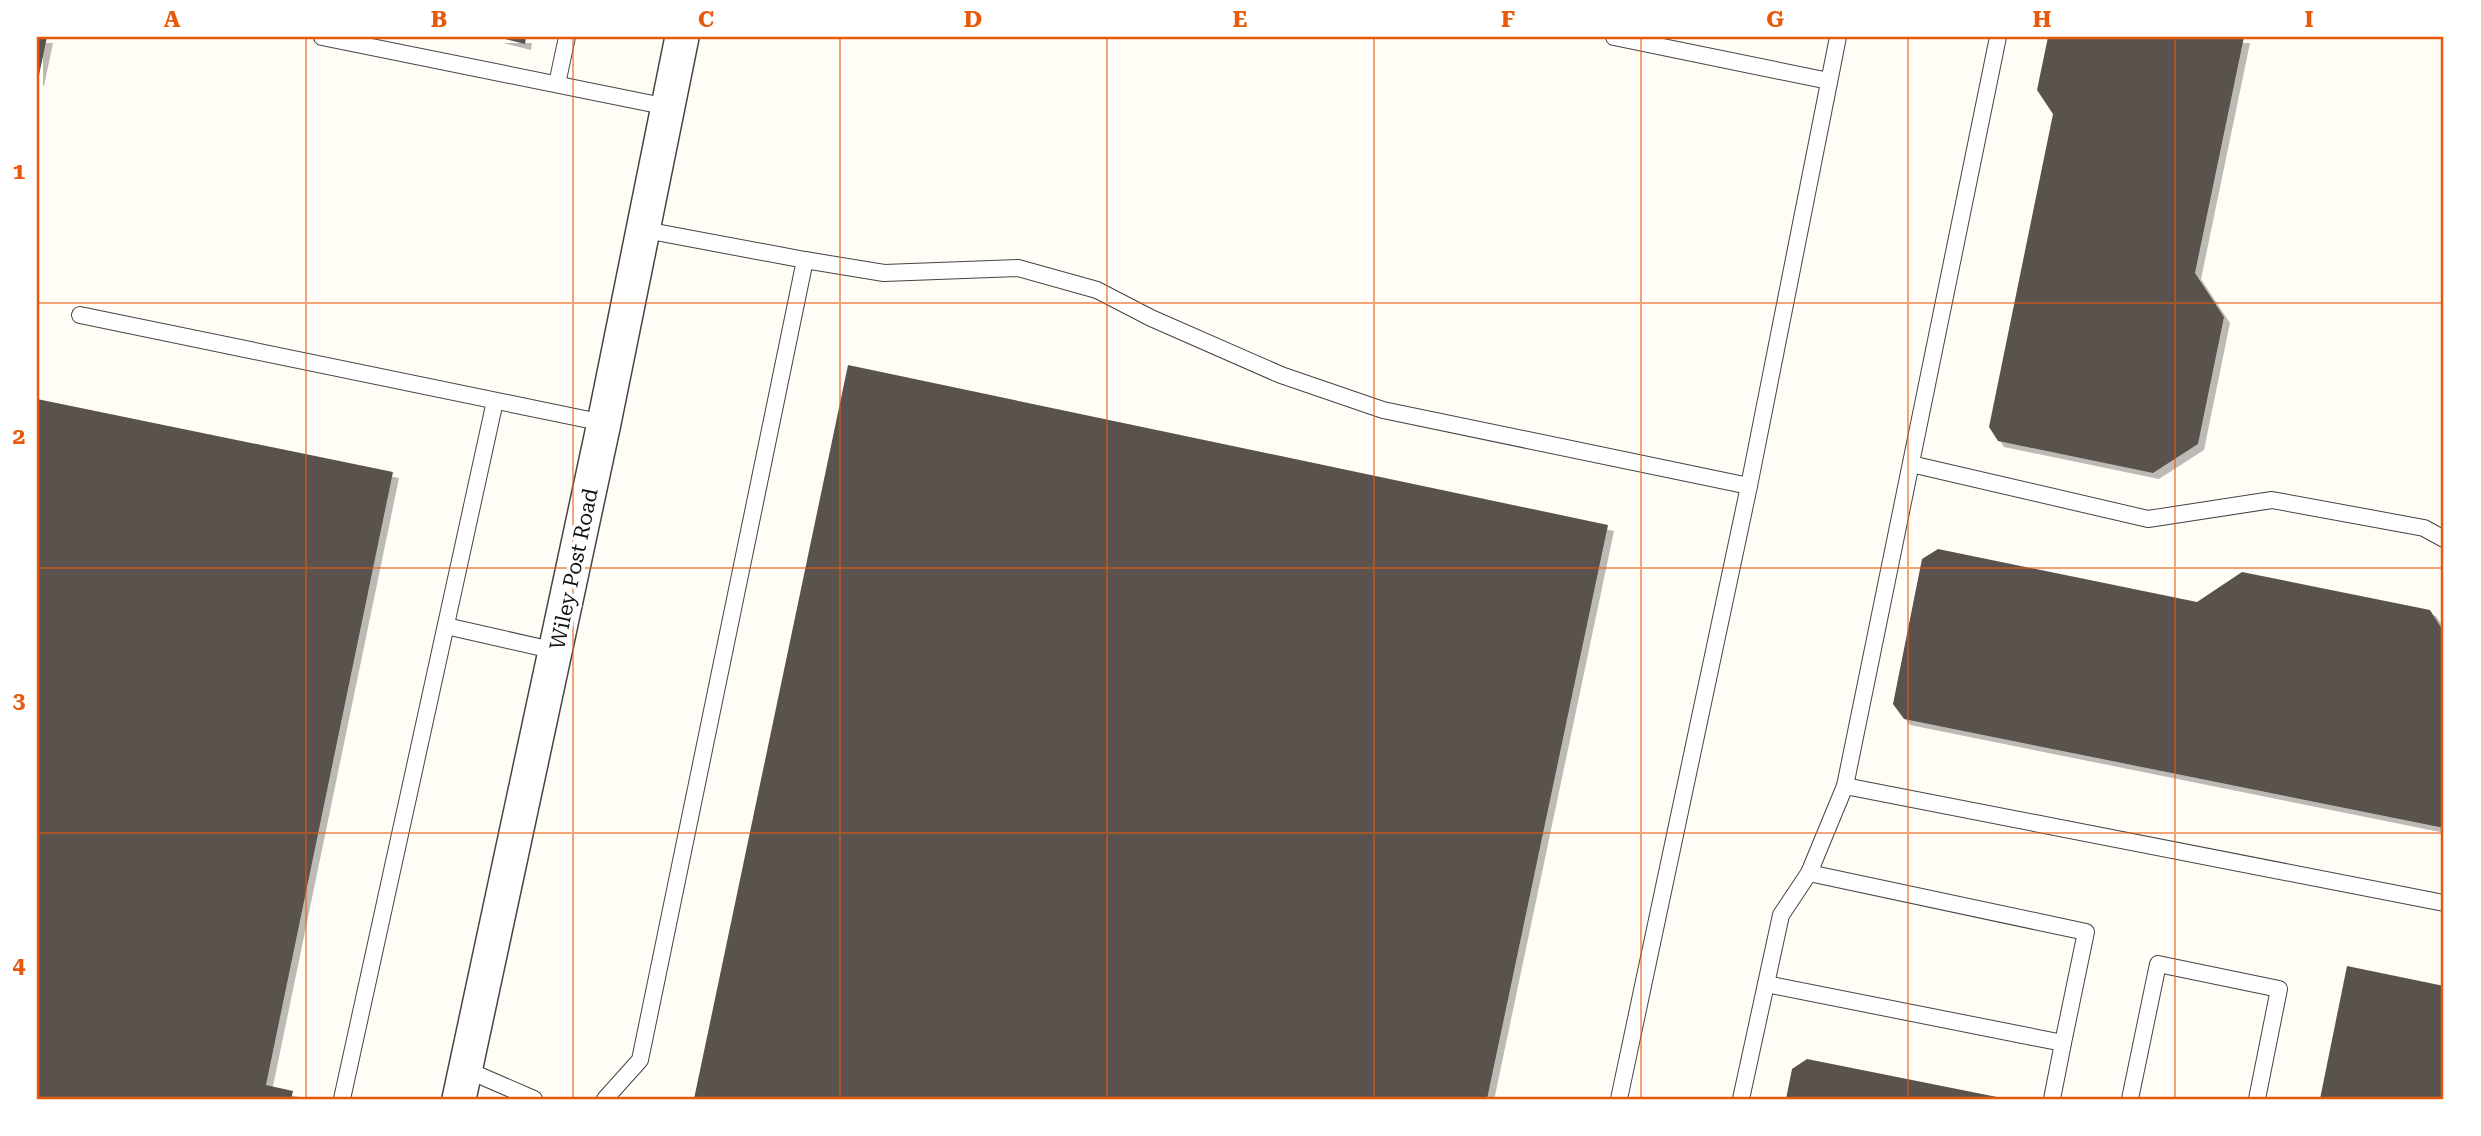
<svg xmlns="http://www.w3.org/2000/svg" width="2481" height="1136" viewBox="0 0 2481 1136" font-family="'Roboto Serif',serif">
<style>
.building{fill:#5a524d;filter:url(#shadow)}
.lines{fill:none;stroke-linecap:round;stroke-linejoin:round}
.service-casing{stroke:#444;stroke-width:18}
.minor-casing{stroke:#444;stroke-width:36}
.service{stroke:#fff;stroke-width:16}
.minor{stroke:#fff;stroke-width:33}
.grid{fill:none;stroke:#e8590c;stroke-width:2;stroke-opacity:0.55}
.labels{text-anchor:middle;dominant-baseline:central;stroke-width:7;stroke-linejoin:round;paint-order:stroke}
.street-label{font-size:21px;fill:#111;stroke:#fff}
.neatline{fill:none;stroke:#e8590c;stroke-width:2.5}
.grid-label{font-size:23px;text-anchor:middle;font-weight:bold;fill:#e8590c}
</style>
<defs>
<filter id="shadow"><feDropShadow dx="6" dy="6" stdDeviation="0" flood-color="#0004"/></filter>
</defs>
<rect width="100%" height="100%" fill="#fffdf5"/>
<g class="building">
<polygon points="37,37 47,37 38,80 37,80"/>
<polygon points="497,37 526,37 525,44"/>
<polygon points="2048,37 2244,37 2195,273 2224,317 2198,444 2153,473 1998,441 1989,427 2053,114 2037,90"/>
<polygon points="848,365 1608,525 1487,1099 694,1099"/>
<polygon points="37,399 393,472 266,1085 293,1091 291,1099 37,1099"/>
<polygon points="1938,549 2197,602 2242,572 2430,610 2444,632 2444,828 1904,719 1893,704 1922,559"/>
<polygon points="2347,966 2444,986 2444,1099 2320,1099"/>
<polygon points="1807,1059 2002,1098 2002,1099 1786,1099 1792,1069"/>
</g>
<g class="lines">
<g class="service-casing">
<g id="service">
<polyline points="322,37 668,107"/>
<polyline points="1614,37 1829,81"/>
<polyline points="557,84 567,37"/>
<polyline points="805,260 884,273 1018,268 1097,290 1151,318 1281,375 1383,410 1749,486"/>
<polyline points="80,315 604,423"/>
<polyline points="1911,464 2148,519 2272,500 2424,528 2444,539"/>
<polyline points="446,626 556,651"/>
<polyline points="1845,786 1998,37"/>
<polyline points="1766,984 1781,915 1809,873"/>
<polyline points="2063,1043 2086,932 1809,873 1845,786 2444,903"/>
<polyline points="467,1070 534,1099"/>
<polyline points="342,1099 495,401"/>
<polyline points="605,1099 640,1060 805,260 645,230"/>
<polyline points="1619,1099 1749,486 1838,37"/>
<polyline points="1741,1099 1766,984 2063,1043 2052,1099"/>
<polyline points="2130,1099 2158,964 2279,989 2257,1099"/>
</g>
</g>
<g class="minor-casing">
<polyline id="minor" points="459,1099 604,423 682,37"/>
</g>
<use href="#service" class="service"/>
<use href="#minor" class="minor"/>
</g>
<path class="grid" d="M306,37V1099M573,37V1099M840,37V1099M1107,37V1099M1374,37V1099M1641,37V1099M1908,37V1099M2175,37V1099M37,303H2444M37,568H2444M37,833H2444"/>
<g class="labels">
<g class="street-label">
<text transform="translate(574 569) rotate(-78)">Wiley Post Road</text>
</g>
</g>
<rect width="2481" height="1136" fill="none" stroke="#ffffff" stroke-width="77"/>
<rect x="38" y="38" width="2404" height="1060" class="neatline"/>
<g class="grid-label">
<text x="172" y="27">A</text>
<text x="439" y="27">B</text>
<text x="706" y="27">C</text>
<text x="973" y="27">D</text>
<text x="1240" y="27">E</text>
<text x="1508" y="27">F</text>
<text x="1775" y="27">G</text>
<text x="2042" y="27">H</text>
<text x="2309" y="27">I</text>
<text x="19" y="179">1</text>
<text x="19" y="444">2</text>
<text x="19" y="708">3</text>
<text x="19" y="973">4</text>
</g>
</svg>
